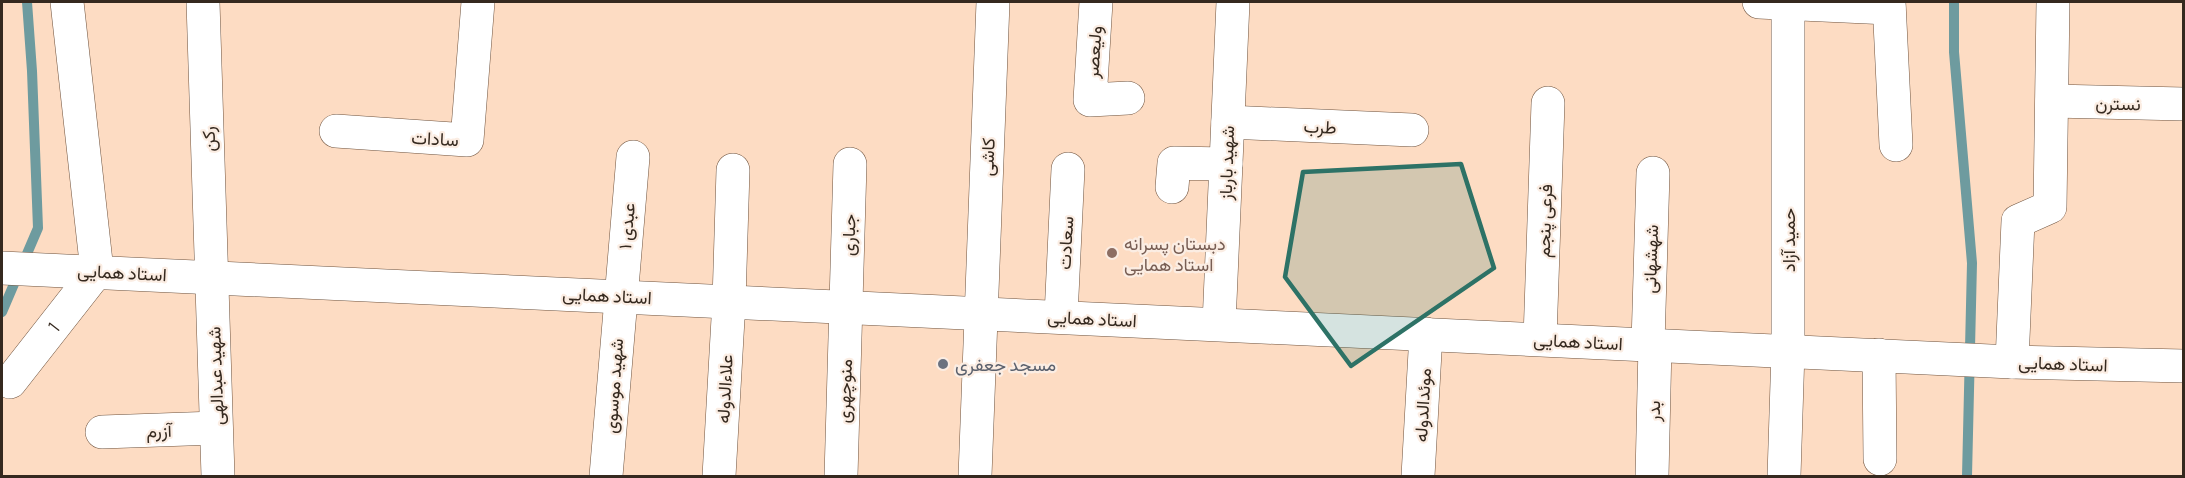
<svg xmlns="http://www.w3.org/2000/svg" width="2185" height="478" viewBox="0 0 2185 478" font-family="Barlow,Vazirmatn,sans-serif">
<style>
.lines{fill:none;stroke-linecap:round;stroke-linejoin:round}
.stream{stroke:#6e9b9f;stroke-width:10}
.minor-casing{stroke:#6f533e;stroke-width:34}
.tertiary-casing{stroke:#6f533e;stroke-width:34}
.minor{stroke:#fff;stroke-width:33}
.tertiary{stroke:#fff;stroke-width:33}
.marked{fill:#2d7266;fill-opacity:0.2;stroke:#2d7266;stroke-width:4.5;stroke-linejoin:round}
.education-dot{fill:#8d6e63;stroke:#fbede3;stroke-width:2}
.worship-dot{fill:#6b7280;stroke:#fbede3;stroke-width:2}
.labels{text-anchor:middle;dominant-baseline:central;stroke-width:4.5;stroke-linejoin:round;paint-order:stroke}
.street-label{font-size:18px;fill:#35291f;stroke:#fbede3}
.education-label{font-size:18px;fill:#785e54;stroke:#fbede3;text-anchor:start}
.worship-label{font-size:18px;fill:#5b616d;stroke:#fbede3;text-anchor:start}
</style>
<rect width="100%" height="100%" fill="#fddcc3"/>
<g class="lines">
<g class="stream">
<polyline points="1954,2 1954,52 1972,263 1967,476"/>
<polyline points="2,312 38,228 32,71 27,2"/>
</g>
<g class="minor-casing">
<g id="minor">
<polyline points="203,2 218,476"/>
<polyline points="1096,2 1090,100 1128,98"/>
<polyline points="1759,2 1889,8"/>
<polyline points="1889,2 1896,145"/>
<polyline points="2052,101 2184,104"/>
<polyline points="1228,122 1412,130"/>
<polyline points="336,131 467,140 478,2"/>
<polyline points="1172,187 1174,163 1226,164"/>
<polyline points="1061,316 1068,169"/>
<polyline points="1219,324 1233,2"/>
<polyline points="1540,339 1548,103"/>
<polyline points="1648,344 1653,173"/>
<polyline points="1879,355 1880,459"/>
<polyline points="2012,362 2018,221 2050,207 2053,2"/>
<path id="s1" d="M10,382L97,271L67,2"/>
<polyline points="102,432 216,428"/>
<polyline points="606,476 633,157"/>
<polyline points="719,476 729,301 733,170"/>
<polyline points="841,476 850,164"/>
<polyline points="975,476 993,2"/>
<polyline points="1418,476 1426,334"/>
<polyline points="1652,476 1655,345"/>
<polyline points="1784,476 1788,351 1788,3"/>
</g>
</g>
<g class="tertiary-casing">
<polyline id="tertiary" points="2,268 2012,362 2184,366"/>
</g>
<use href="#minor" class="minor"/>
<use href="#tertiary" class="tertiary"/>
</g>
<path class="marked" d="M1461,164L1494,268L1351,366L1285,277L1303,172Z"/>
<circle class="education-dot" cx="1112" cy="253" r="6"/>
<circle class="worship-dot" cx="943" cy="364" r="6"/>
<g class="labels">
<g class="street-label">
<text transform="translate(1093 52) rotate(-86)">ولیعصر</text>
<text transform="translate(2118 103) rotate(1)">نسترن</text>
<text transform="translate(1320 126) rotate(3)">طرب</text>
<text transform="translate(435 138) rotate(3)">سادات</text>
<text transform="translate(208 139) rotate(-92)">رکن</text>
<text transform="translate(987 157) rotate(-88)">کاشی</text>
<text transform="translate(1226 163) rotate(-88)">شهید بارباز</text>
<text transform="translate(1544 221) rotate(-88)">فرعی پنجم</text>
<text transform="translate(626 226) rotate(-85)">عبدی ۱</text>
<text transform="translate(848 235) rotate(-88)">جباری</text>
<text transform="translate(1788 240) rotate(-90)">حمید آزاد</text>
<text transform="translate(1065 243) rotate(-87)">سعادت</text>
<text transform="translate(1650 259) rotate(-88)">شهشهانی</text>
<text transform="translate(122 272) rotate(3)">استاد همایی</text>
<text transform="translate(607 295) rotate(3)">استاد همایی</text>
<text transform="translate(1092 318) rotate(3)">استاد همایی</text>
<text stroke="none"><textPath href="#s1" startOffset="70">1</textPath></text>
<text transform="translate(1578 341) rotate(3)">استاد همایی</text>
<text transform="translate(2063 363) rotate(2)">استاد همایی</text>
<text transform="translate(215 376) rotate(-92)">شهید عبدالهی</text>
<text transform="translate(613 386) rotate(-86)">شهید موسوی</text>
<text transform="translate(724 389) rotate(-87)">علاءالدوله</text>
<text transform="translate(844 391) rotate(-88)">منوچهری</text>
<text transform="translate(1422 405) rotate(-87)">موئدالدوله</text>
<text transform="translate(1653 411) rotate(-89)">بدر</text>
<text transform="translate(159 430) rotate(-2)">آزرم</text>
</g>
<g class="education-label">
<text x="1124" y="243">دبستان پسرانه<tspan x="1124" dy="21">استاد همایی</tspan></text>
</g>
<g class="worship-label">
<text x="955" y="364">مسجد جعفری</text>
</g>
</g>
<rect width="2185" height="478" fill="none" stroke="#35291f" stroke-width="6"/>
</svg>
